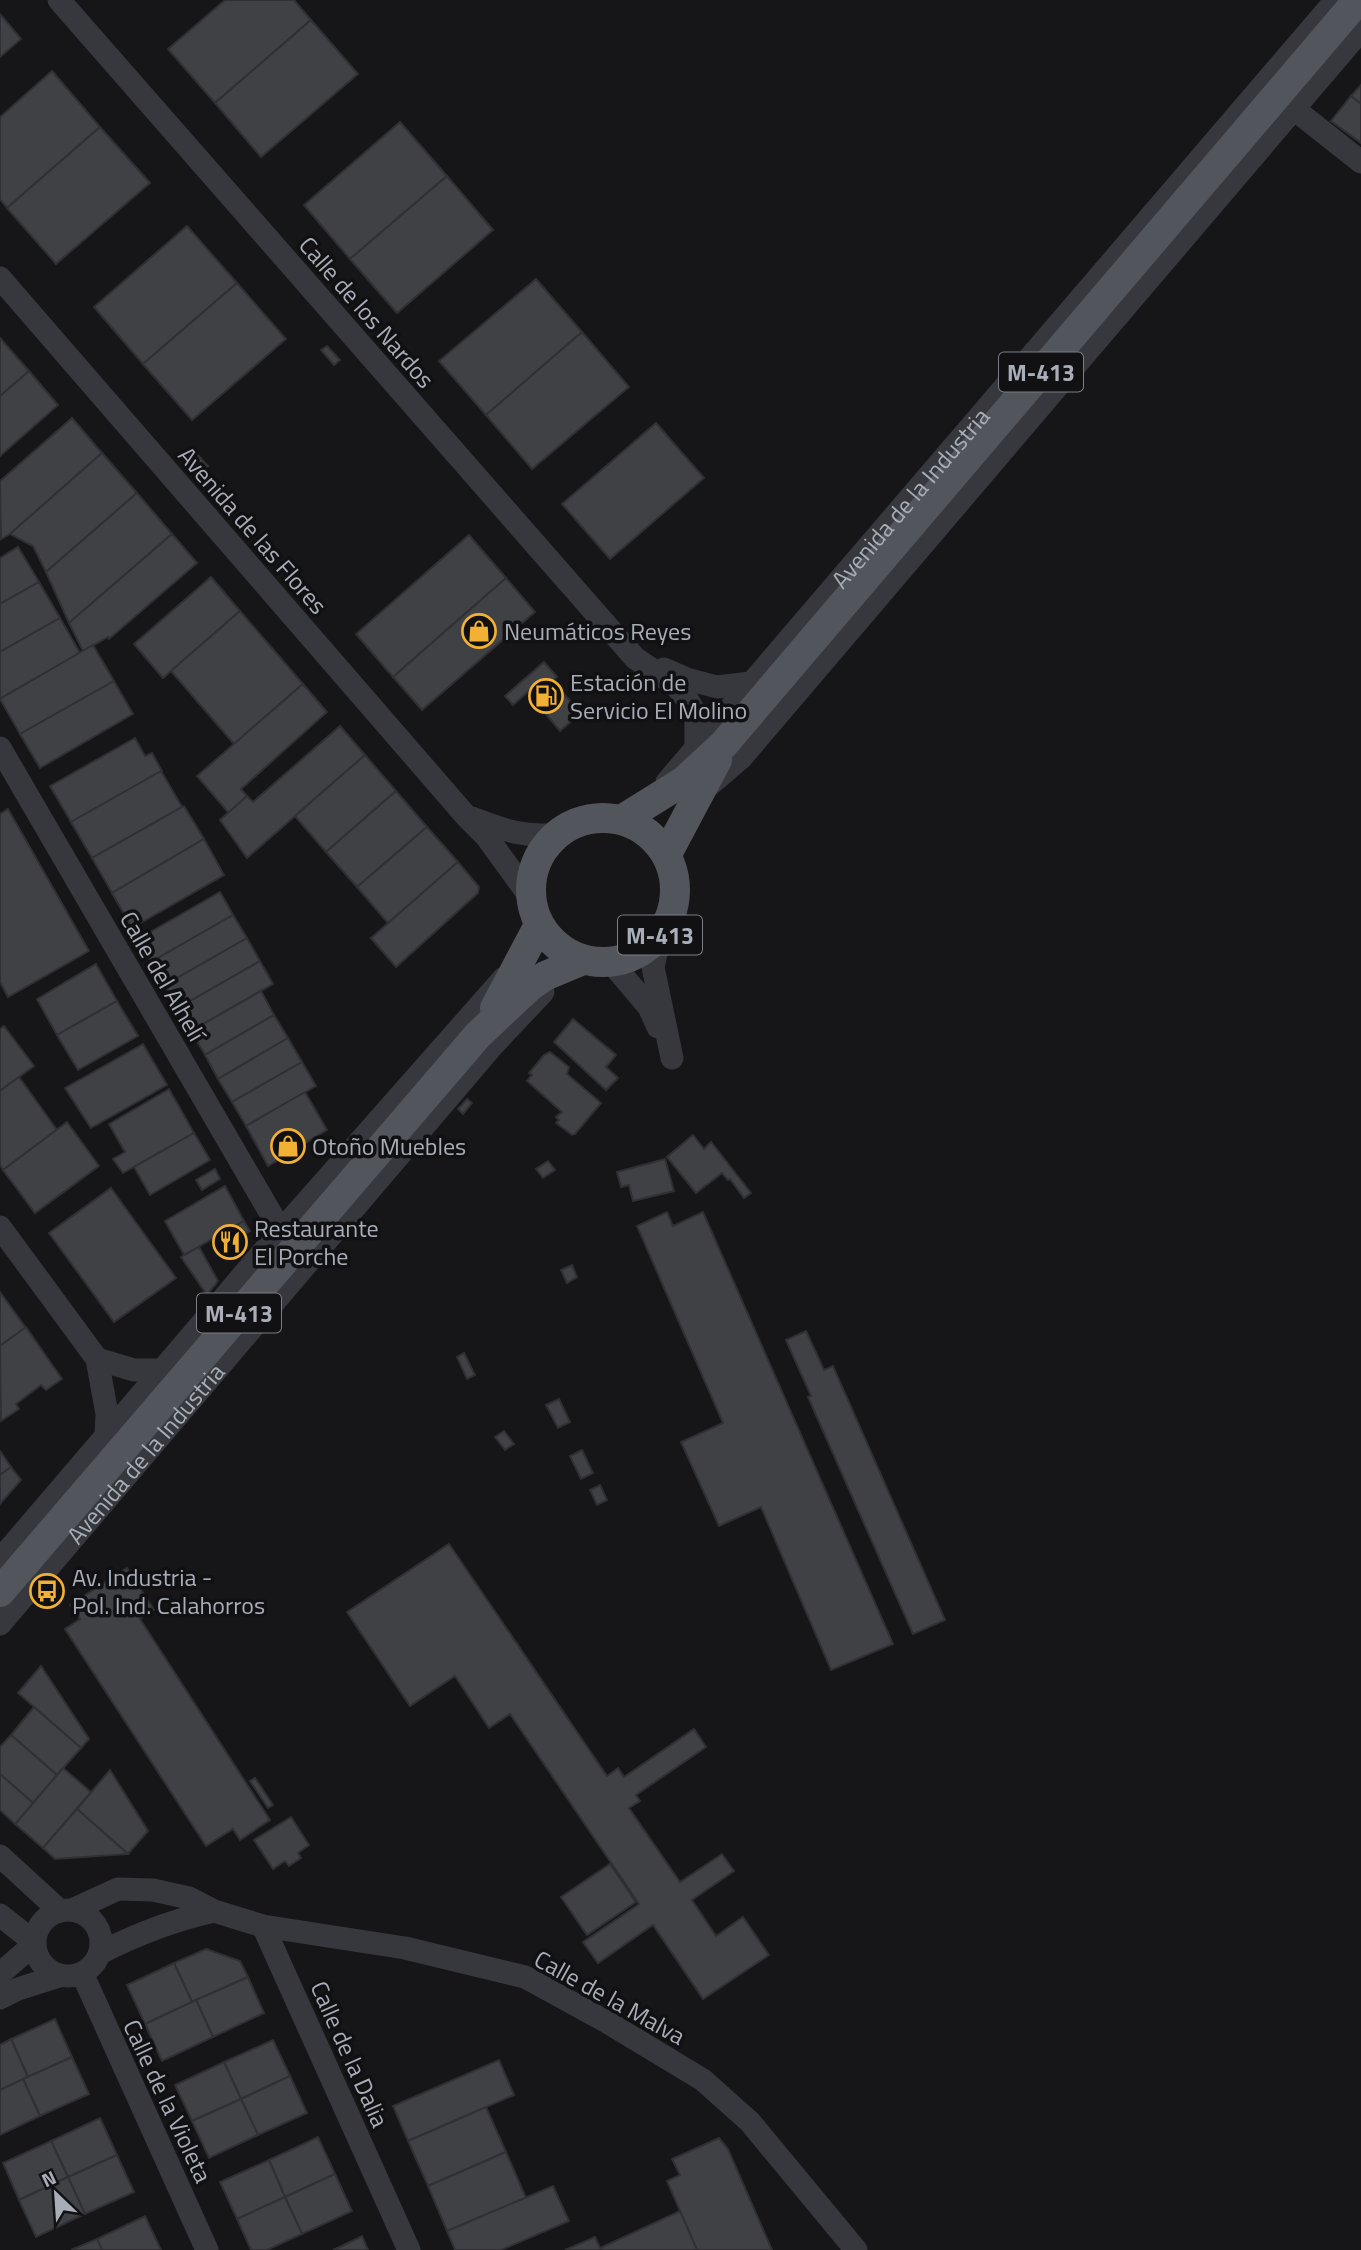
<svg xmlns="http://www.w3.org/2000/svg" width="1361" height="2250" viewBox="0 0 1361 2250" font-family="'Titillium Web',sans-serif">
<style>
.building{fill:#404145;stroke:#303034;stroke-width:2}
.lines{fill:none;stroke-linecap:round;stroke-linejoin:round}
.minor{stroke:#37383d;stroke-width:23}
.major{stroke:#53555c;stroke-width:30}
.labels{text-anchor:middle;dominant-baseline:central;stroke-width:7;stroke-linejoin:round;paint-order:stroke}
.shield{fill:#111113;stroke:#7b7e86;stroke-width:2}
.shield-label{font-size:23px;font-weight:bold;fill:#a8adb8}
.street-label{font-size:24px;fill:#a8adb8;stroke:#111113}
.poi-label{font-size:24px;fill:#a8adb8;stroke:#111113;text-anchor:start}
</style>
<rect width="100%" height="100%" fill="#161618"/>
<g class="building">
<polygon points="225,0 294,0 311,20 215,103 168,49"/>
<polygon points="0,14 21,39 0,57"/>
<polygon points="311,20 358,74 261,157 215,103"/>
<polygon points="52,71 100,127 7,208 0,199 0,117"/>
<polygon points="1361,85 1361,104 1351,96"/>
<polygon points="1351,96 1361,104 1361,143 1331,121"/>
<polygon points="400,122 447,176 350,259 304,205"/>
<polygon points="100,127 150,183 56,264 7,208"/>
<polygon points="447,176 493,230 397,313 350,259"/>
<polygon points="187,226 237,283 143,364 94,307"/>
<polygon points="536,279 582,332 486,415 439,361"/>
<polygon points="237,283 286,339 192,420 143,364"/>
<polygon points="582,332 629,387 532,469 486,415"/>
<polygon points="0,338 29,371 0,396"/>
<polygon points="327,346 340,360 334,365 321,350"/>
<polygon points="29,371 58,405 0,456 0,396"/>
<polygon points="72,418 102,453 10,534 1,539 0,481"/>
<polygon points="656,423 704,478 610,559 562,504"/>
<polygon points="102,453 137,493 46,572 33,546 10,534"/>
<polygon points="196,453 208,466 202,471 191,458"/>
<polygon points="137,493 172,534 69,623 46,572"/>
<polygon points="172,534 197,563 109,639 108,637 83,651 69,623"/>
<polygon points="469,535 506,578 393,677 356,634"/>
<polygon points="18,547 39,582 0,604 0,558"/>
<polygon points="211,577 240,611 163,678 134,644"/>
<polygon points="506,578 535,612 422,710 393,677"/>
<polygon points="39,582 60,618 0,652 0,604"/>
<polygon points="240,611 303,684 234,744 171,671"/>
<polygon points="60,618 80,653 0,699 0,652"/>
<polygon points="93,645 114,681 20,734 0,699"/>
<polygon points="544,662 557,677 537,694 532,688 513,705 505,696"/>
<polygon points="114,681 133,714 40,768 20,734"/>
<polygon points="554,683 581,713 560,731 534,700"/>
<polygon points="303,684 327,712 241,789 247,796 229,813 197,776"/>
<polygon points="340,726 365,755 247,858 220,820 247,796 253,802"/>
<polygon points="135,738 145,756 152,753 162,771 71,822 50,786"/>
<polygon points="365,755 396,791 326,852 295,816"/>
<polygon points="161,771 182,807 92,858 71,822"/>
<polygon points="396,791 427,827 357,887 326,852"/>
<polygon points="184,806 204,839 112,893 92,858"/>
<polygon points="8,809 89,951 8,997 0,982 0,814"/>
<polygon points="427,827 458,862 388,923 357,887"/>
<polygon points="204,839 224,875 132,928 112,893"/>
<polygon points="458,862 479,887 478,893 396,967 371,938"/>
<polygon points="220,892 233,915 151,962 138,939"/>
<polygon points="233,915 247,938 165,985 151,962"/>
<polygon points="247,938 260,961 178,1008 165,985"/>
<polygon points="260,961 273,984 191,1031 178,1008"/>
<polygon points="96,964 117,1001 57,1035 37,999"/>
<polygon points="261,991 274,1015 205,1055 191,1031"/>
<polygon points="117,1001 138,1036 78,1070 57,1035"/>
<polygon points="274,1015 288,1038 218,1079 205,1055"/>
<polygon points="573,1019 616,1055 606,1067 618,1078 606,1090 554,1042"/>
<polygon points="4,1026 34,1066 0,1091 0,1029"/>
<polygon points="288,1038 302,1062 232,1102 218,1079"/>
<polygon points="143,1044 167,1085 91,1128 65,1088"/>
<polygon points="550,1052 569,1067 567,1074 601,1103 575,1134 572,1135 556,1123 559,1120 556,1117 562,1112 527,1081 532,1075 529,1073 544,1055"/>
<polygon points="302,1062 316,1086 246,1126 232,1102"/>
<polygon points="19,1077 57,1130 3,1170 0,1165 0,1091"/>
<polygon points="169,1089 194,1133 123,1173 113,1159 125,1152 109,1124"/>
<polygon points="305,1092 327,1130 268,1166 246,1126"/>
<polygon points="467,1099 472,1103 463,1114 458,1109"/>
<polygon points="67,1122 99,1166 35,1213 3,1170"/>
<polygon points="194,1133 210,1160 150,1195 134,1167"/>
<polygon points="693,1135 704,1149 711,1142 751,1193 744,1198 730,1179 728,1180 722,1173 696,1193 667,1157"/>
<polygon points="665,1159 674,1191 633,1201 629,1185 621,1187 617,1172"/>
<polygon points="548,1161 555,1170 543,1178 536,1169"/>
<polygon points="215,1169 220,1179 202,1190 196,1180"/>
<polygon points="225,1186 244,1221 184,1255 165,1221"/>
<polygon points="111,1188 176,1278 114,1322 49,1233"/>
<polygon points="667,1212 673,1226 703,1212 893,1644 831,1670 761,1507 719,1526 681,1442 723,1423 637,1226"/>
<polygon points="244,1221 250,1231 228,1243 222,1233"/>
<polygon points="199,1247 218,1281 207,1295 181,1257"/>
<polygon points="572,1265 577,1277 567,1283 561,1270"/>
<polygon points="0,1292 26,1328 0,1346"/>
<polygon points="26,1327 62,1379 46,1390 41,1385 16,1404 19,1409 1,1421 0,1346"/>
<polygon points="806,1331 824,1370 833,1366 945,1620 913,1634 808,1397 811,1396 786,1340"/>
<polygon points="464,1353 475,1375 467,1379 457,1357"/>
<polygon points="559,1399 570,1422 558,1428 546,1405"/>
<polygon points="504,1431 514,1444 505,1450 495,1437"/>
<polygon points="582,1450 593,1473 581,1479 570,1456"/>
<polygon points="0,1451 11,1467 0,1475"/>
<polygon points="11,1467 21,1480 0,1504 0,1475"/>
<polygon points="600,1485 607,1500 597,1505 590,1490"/>
<polygon points="449,1544 607,1776 618,1768 624,1777 694,1729 706,1747 636,1795 640,1801 629,1808 680,1882 722,1854 734,1871 692,1900 716,1936 743,1917 769,1955 703,1999 653,1925 598,1963 583,1942 639,1904 510,1714 489,1728 455,1676 410,1706 347,1612"/>
<polygon points="127,1568 154,1610 140,1619 270,1820 240,1840 233,1829 206,1846 65,1629 80,1619 70,1605"/>
<polygon points="41,1666 89,1739 81,1748 18,1693"/>
<polygon points="34,1707 81,1748 57,1775 11,1735"/>
<polygon points="11,1735 57,1775 33,1803 0,1774 0,1747"/>
<polygon points="63,1768 91,1792 43,1848 15,1824"/>
<polygon points="110,1770 148,1831 128,1854 77,1809"/>
<polygon points="0,1774 33,1803 15,1824 0,1810"/>
<polygon points="255,1778 273,1805 268,1808 250,1781"/>
<polygon points="77,1809 128,1854 55,1859 43,1848"/>
<polygon points="291,1817 309,1845 298,1853 301,1858 289,1866 285,1861 273,1869 254,1840"/>
<polygon points="610,1864 636,1902 587,1935 561,1897"/>
<polygon points="206,1949 240,1961 248,1977 192,2002 174,1963"/>
<polygon points="174,1963 192,2002 145,2024 127,1985"/>
<polygon points="248,1977 264,2013 213,2037 196,2000"/>
<polygon points="196,2000 213,2037 162,2061 145,2024"/>
<polygon points="55,2019 72,2057 28,2077 11,2039"/>
<polygon points="11,2039 28,2077 0,2090 0,2045"/>
<polygon points="273,2040 290,2076 241,2099 224,2062"/>
<polygon points="72,2057 89,2094 40,2116 23,2079"/>
<polygon points="499,2060 514,2095 408,2141 393,2106"/>
<polygon points="224,2062 241,2099 192,2121 175,2085"/>
<polygon points="290,2076 307,2113 258,2135 241,2099"/>
<polygon points="23,2079 40,2116 0,2135 0,2090"/>
<polygon points="241,2099 258,2135 209,2158 192,2121"/>
<polygon points="486,2107 506,2152 428,2186 408,2141"/>
<polygon points="100,2118 117,2155 68,2177 51,2141"/>
<polygon points="318,2137 335,2174 285,2197 269,2160"/>
<polygon points="719,2138 728,2149 772,2250 697,2250 667,2181 680,2175 672,2159"/>
<polygon points="51,2141 68,2177 19,2200 3,2163"/>
<polygon points="506,2152 526,2198 447,2231 428,2186"/>
<polygon points="117,2155 134,2192 85,2214 68,2177"/>
<polygon points="269,2160 285,2197 237,2219 220,2182"/>
<polygon points="335,2174 352,2211 302,2234 285,2197"/>
<polygon points="68,2177 85,2214 36,2237 19,2200"/>
<polygon points="553,2186 569,2221 501,2250 455,2250 447,2231"/>
<polygon points="285,2197 302,2234 267,2250 251,2250 237,2219"/>
<polygon points="680,2211 697,2250 601,2250 600,2248"/>
<polygon points="145,2216 161,2250 102,2250 97,2239"/>
<polygon points="362,2236 368,2250 333,2250 346,2244"/>
<polygon points="595,2237 601,2250 565,2250"/>
<polygon points="97,2239 102,2250 71,2250"/>
</g>
<g class="lines">
<g class="minor">
<polyline points="59,0 635,658 676,686 687,699 696,715 696,747"/>
<polyline points="1294,109 1361,162"/>
<polyline points="0,278 466,816 486,836 531,898"/>
<polyline points="664,669 687,679 717,687 751,683"/>
<polyline points="0,748 281,1231"/>
<path id="s1" d="M667,782L1336,0"/>
<polyline points="707,787 741,758 1361,30"/>
<path d="M472,818C504,830 524,838 558,834"/>
<polyline points="660,935 653,967 672,1058"/>
<polyline points="611,962 649,1007 658,1027"/>
<polyline points="0,1227 97,1359 107,1414 106,1437"/>
<polyline points="97,1359 134,1370 163,1370"/>
<polyline points="0,1560 281,1231 503,979"/>
<path id="s2" d="M0,1624L493,1045L543,992"/>
<polyline points="0,1856 60,1911"/>
<circle cx="68" cy="1943" r="33"/>
<polyline points="72,1910 118,1889 153,1890 189,1898 214,1911 263,1926 405,1948 525,1977 607,2022 703,2080 750,2122 856,2250"/>
<polyline points="0,1915 34,1942"/>
<polyline points="263,1926 409,2250"/>
<path d="M100,1953C137,1934 174,1920 214,1911"/>
<polyline points="82,1973 207,2250"/>
<polyline points="0,1974 34,1944"/>
<polyline points="0,1998 18,1989 59,1976"/>
</g>
<g class="major">
<circle cx="603" cy="890" r="72"/>
<polyline points="623,819 684,781 724,744 1358,0"/>
<polyline points="667,854 717,760"/>
<polyline points="495,1008 539,925"/>
<polyline points="0,1592 478,1035 529,987 545,976 583,960"/>
</g>
</g>
<defs>
<g id="shop-ring" transform="scale(1.75)"><circle r="9.5" fill="#111113" stroke="#f2b134" stroke-width="1.5"/><path d="M-5-2.5h2.3a2.7 3.5 0 0 1 5.4 0H5L5.5 6h-11ZM-1.5-2.5h3a1.5 2.3 0 0 0-3 0Z" fill="#f2b134"/></g>
<g id="fuel-ring" transform="scale(1.75)"><circle r="9.5" fill="#111113" stroke="#f2b134" stroke-width="1.5"/><path d="M-5.5-6h7V0h2V4h1.3V-2.5L3-4.5l.8-.8L6-3V5H2.5V1h-1V6h-7ZM-4.2-4.7v3.2H.2V-4.7Z" fill="#f2b134"/></g>
<g id="restaurant-ring" transform="scale(1.75)"><circle r="9.5" fill="#111113" stroke="#f2b134" stroke-width="1.5"/><path d="M-5-6h1v4h1v-4h1v4h1v-4h1v5L-1.5 .5V6h-2V.5L-5-1ZM5-6V6H3V1.5H1.5Q1.5-4 5-6Z" fill="#f2b134"/></g>
<g id="bus-ring" transform="scale(1.75)"><circle r="9.5" fill="#111113" stroke="#f2b134" stroke-width="1.5"/><path d="M-5-6H5V4H4V6H2V4H-2V6H-4V4H-5ZM-3.5-4V0h7V-4ZM-3.5 1.2v1.5H-2V1.2ZM2 1.2v1.5H3.5V1.2Z" fill="#f2b134"/></g>
</defs>
<g fill-rule="evenodd">
<use href="#shop-ring" x="479" y="631"/>
<use href="#fuel-ring" x="546" y="696"/>
<use href="#shop-ring" x="288" y="1146"/>
<use href="#restaurant-ring" x="230" y="1242"/>
<use href="#bus-ring" x="47" y="1591"/>
</g>
<g class="labels">
<g class="shield">
<rect x="999" y="352.5" width="84" height="39" rx="5"/>
<rect x="618" y="915.5" width="84" height="39" rx="5"/>
<rect x="197" y="1293.5" width="84" height="39" rx="5"/>
</g>
<g class="shield-label">
<text x="1041" y="372">M-413</text>
<text x="660" y="935">M-413</text>
<text x="239" y="1313">M-413</text>
</g>
<g class="street-label">
<text transform="translate(367 312) rotate(49)">Calle de los Nardos</text>
<text stroke="none"><textPath href="#s1" startOffset="374">Avenida de la Industria</textPath></text>
<text transform="translate(253 530) rotate(49)">Avenida de las Flores</text>
<text transform="translate(163 976) rotate(60)">Calle del Alhelí</text>
<text stroke="none"><textPath href="#s2" startOffset="224">Avenida de la Industria</textPath></text>
<text transform="translate(610 1997) rotate(29)">Calle de la Malva</text>
<text transform="translate(350 2054) rotate(66)">Calle de la Dalia</text>
<text transform="translate(168 2101) rotate(65)">Calle de la Violeta</text>
</g>
<g class="poi-label">
<text x="504" y="631">Neumáticos Reyes</text>
<text x="570" y="682">Estación de<tspan x="570" dy="28">Servicio El Molino</tspan></text>
<text x="312" y="1146">Otoño Muebles</text>
<text x="254" y="1228">Restaurante<tspan x="254" dy="28">El Porche</tspan></text>
<text x="72" y="1577">Av. Industria -<tspan x="72" dy="28">Pol. Ind. Calahorros</tspan></text>
</g>
</g>
<g transform="translate(56 2194) rotate(335)" stroke="#111113" stroke-width="5" paint-order="stroke">
<path d="M0-5L12 26L0 18L-12 26Z" fill="#a8adb8"/>
<text y="-10" font-size="19" font-weight="bold" text-anchor="middle" fill="#a8adb8">N</text>
</g>
</svg>
